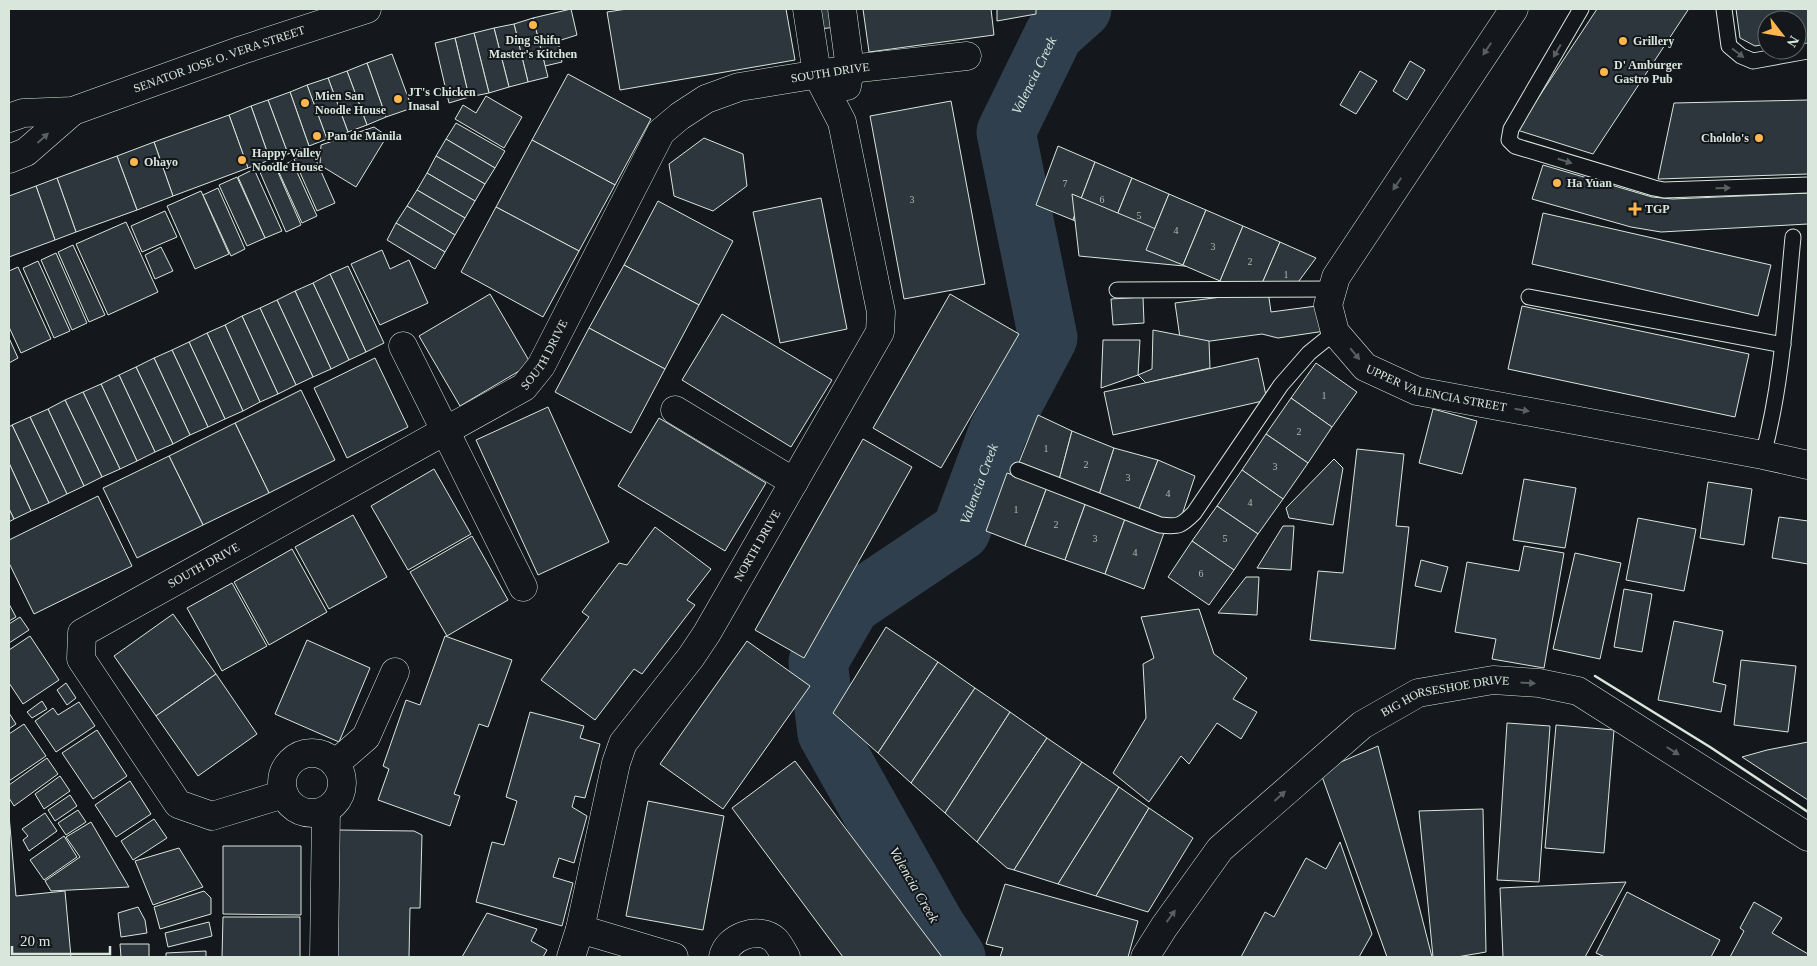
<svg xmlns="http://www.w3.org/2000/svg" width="1817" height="966" viewBox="0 0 1817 966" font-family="'Times New Roman',serif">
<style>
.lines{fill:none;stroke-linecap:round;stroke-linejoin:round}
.river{stroke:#2f3f4d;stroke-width:59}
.building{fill:#2c363c;stroke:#d8e6dc}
.lane-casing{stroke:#d8e6dc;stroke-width:17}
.street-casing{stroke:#d8e6dc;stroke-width:29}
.primary-casing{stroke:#d8e6dc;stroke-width:29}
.lane{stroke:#14181c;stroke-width:15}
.street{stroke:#14181c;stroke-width:28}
.primary{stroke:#14181c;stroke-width:28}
.wall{stroke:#d8e6dc;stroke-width:2.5}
.oneway{fill:#59605f}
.poi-dot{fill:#ffb74d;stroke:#14181c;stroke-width:2}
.labels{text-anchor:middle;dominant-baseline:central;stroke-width:4;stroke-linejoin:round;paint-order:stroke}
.number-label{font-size:10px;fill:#adbab4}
.poi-label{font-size:12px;font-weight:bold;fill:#d8e6dc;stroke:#14181c;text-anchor:start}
.street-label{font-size:12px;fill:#d8e6dc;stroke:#14181c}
.water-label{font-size:14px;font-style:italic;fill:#d8e6dc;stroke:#14181c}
</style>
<rect width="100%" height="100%" fill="#14181c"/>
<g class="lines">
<path class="river" id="s1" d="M956,957L935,925L827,733L818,662L851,605L961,531L998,432L1048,338L1006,132L1054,34L1082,9"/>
</g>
<g class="building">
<polygon points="571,9 577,35 558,41 562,62 545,66 533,18"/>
<polygon points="627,9 786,9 795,60 620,90 607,12"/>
<polygon points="818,9 834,9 836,27 820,29"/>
<polygon points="863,9 991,9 994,35 869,52"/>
<polygon points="997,9 1036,9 1036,14 997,21"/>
<polygon points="1597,9 1688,9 1688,10 1593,154 1517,130"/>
<polygon points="1736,9 1808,9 1808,44 1797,45 1797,20 1767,20 1767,44 1755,46 1740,38"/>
<polygon points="533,18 548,77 528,82 514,24"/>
<polygon points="514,24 528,82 509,87 494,28"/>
<polygon points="494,28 509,87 489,93 474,33"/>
<polygon points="474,33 489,93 469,97 455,38"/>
<polygon points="455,38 469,97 449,103 435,43"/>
<polygon points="392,54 412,108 386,117 367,63"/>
<polygon points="1410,61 1425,70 1407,100 1393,91"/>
<polygon points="367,63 386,117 367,125 347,71"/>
<polygon points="347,71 367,125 348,132 328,78"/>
<polygon points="1360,71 1377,81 1356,114 1340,105"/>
<polygon points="568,74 651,119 615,185 532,140"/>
<polygon points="328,78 348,132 327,139 307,85"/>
<polygon points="307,85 327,139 309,146 290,92"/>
<polygon points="290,92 309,146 288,154 268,100"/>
<polygon points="486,96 522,117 504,148 455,119 463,105 476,113"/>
<polygon points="268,100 288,154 270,160 251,106"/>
<polygon points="1808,100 1808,174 1658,179 1674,103"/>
<polygon points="951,101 985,284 904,299 870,116"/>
<polygon points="251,106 270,160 248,168 229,115"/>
<polygon points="229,115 248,168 173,196 154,142"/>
<polygon points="456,123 505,151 495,168 446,139"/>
<polygon points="374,127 387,136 356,187 320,165 321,145"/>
<polygon points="704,138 743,154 747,186 713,211 674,196 669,164"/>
<polygon points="446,139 495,168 485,184 436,156"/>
<polygon points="532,140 615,185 579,251 496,207"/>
<polygon points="154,142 173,196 137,210 117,156"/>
<polygon points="1058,146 1095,162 1073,220 1036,205"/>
<polygon points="312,151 335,203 317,211 294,159"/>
<polygon points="117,156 137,210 76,232 57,178"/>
<polygon points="436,156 485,184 475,201 427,173"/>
<polygon points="292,161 317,216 302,223 277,168"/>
<polygon points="1095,162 1132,178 1109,235 1073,220"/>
<polygon points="274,163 301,225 286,232 259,170"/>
<polygon points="1543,165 1652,197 1673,199 1808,193 1808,224 1661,232 1631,227 1532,199"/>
<polygon points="254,169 282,231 265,238 238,177"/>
<polygon points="427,173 475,201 465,218 417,190"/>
<polygon points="237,177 265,238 247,246 219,185"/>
<polygon points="57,178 76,232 55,240 36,186"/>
<polygon points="1132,178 1169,194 1146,250 1109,235"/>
<polygon points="36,186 55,240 9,257 9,196"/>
<polygon points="218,188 245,249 231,256 203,195"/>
<polygon points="417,190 465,218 455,235 407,206"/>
<polygon points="201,191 229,254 195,269 167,206"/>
<polygon points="1072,194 1149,226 1205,252 1205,268 1079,256"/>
<polygon points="1169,194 1206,210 1183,265 1146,250"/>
<polygon points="821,198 847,329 780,343 753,212"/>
<polygon points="658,201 733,241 699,305 624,265"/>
<polygon points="407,206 455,235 445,252 396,223"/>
<polygon points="496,207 579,251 543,317 461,272"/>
<polygon points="1206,210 1243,226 1220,281 1183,265"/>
<polygon points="165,211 177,237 142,252 131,226"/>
<polygon points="1543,213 1771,265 1758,316 1532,264"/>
<polygon points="126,222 158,292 108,315 76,244"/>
<polygon points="396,223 445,252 435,269 387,240"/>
<polygon points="1243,226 1280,242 1257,295 1220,281"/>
<polygon points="1280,242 1316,258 1293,289 1257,295"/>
<polygon points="73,245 105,315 89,322 58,252"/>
<polygon points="161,247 173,271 155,279 145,255"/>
<polygon points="382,250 390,269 409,260 428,303 380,325 351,264"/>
<polygon points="56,253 87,323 72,330 41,260"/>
<polygon points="38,261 70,331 54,338 23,268"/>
<polygon points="624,265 699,305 665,369 589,328"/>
<polygon points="348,266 384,343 366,352 330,274"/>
<polygon points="18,267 51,339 21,353 9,327 9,271"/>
<polygon points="330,274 366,352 349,360 313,283"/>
<polygon points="313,283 349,360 331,369 295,291"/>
<polygon points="295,291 331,369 313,377 277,300"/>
<polygon points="1268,291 1271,312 1324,305 1325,331 1278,338 1262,334 1181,345 1175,303"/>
<polygon points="490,294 531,364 460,406 419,336"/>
<polygon points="950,294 1019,334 941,468 873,428"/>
<polygon points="1143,297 1144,323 1113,325 1111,299"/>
<polygon points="277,300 313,377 296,385 260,308"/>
<polygon points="1522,306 1749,354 1735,417 1508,369"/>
<polygon points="260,308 296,385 278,394 242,316"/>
<polygon points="722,314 832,380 791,447 682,380"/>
<polygon points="242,316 278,394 260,402 225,325"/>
<polygon points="225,325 260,402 243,411 207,333"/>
<polygon points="589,328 665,369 631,433 555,392"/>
<polygon points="1153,330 1209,341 1210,368 1146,383 1138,375 1152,369"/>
<polygon points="207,333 243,411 225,419 189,342"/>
<polygon points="9,338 18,358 9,363"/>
<polygon points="1103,340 1140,340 1138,375 1101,388"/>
<polygon points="189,342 225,419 208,427 172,350"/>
<polygon points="172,350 208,427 190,435 154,358"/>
<polygon points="154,358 190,435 173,444 136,367"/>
<polygon points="375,358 408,427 347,458 314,388"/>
<polygon points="1258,358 1267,400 1113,435 1104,392"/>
<polygon points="1316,363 1357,392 1332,427 1291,398"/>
<polygon points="136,367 173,444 155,452 119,375"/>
<polygon points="119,375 155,452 137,461 101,384"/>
<polygon points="101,384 137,461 120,469 83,392"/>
<polygon points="301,390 335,460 269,493 235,423"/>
<polygon points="83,392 120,469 102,477 65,400"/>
<polygon points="1291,398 1332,427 1308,463 1266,434"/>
<polygon points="65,400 102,477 84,486 48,409"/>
<polygon points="548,407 609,542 538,575 476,440"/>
<polygon points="48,409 84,486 67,494 30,417"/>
<polygon points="1433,409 1477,421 1462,474 1419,463"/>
<polygon points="1038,415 1072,431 1059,480 1018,465"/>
<polygon points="30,417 67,494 49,503 12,425"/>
<polygon points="659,418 766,483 725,551 618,486"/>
<polygon points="235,423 269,493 203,525 169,456"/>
<polygon points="12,425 49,503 31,511 9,463 9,427"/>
<polygon points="1072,431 1114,448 1099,495 1059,480"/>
<polygon points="1266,434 1308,463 1283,499 1242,470"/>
<polygon points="863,439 912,467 804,658 755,630"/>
<polygon points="1114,448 1158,460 1139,509 1099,495"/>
<polygon points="1357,449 1404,454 1396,526 1409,527 1395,649 1310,640 1318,571 1343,573"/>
<polygon points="169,456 203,525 137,558 103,488"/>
<polygon points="1334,459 1343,468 1333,525 1289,518 1286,508"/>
<polygon points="1158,460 1195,476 1179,524 1139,509"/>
<polygon points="9,463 31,511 14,519 9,509"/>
<polygon points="434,469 471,534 408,570 371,506"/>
<polygon points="1242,470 1283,499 1258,534 1217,506"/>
<polygon points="1007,473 1047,487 1025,546 986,531"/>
<polygon points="1524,479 1576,488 1565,548 1513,540"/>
<polygon points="1708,482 1752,489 1744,545 1700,538"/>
<polygon points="1047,487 1086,502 1065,560 1025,546"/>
<polygon points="98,496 132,566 34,614 9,563 9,540"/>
<polygon points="1086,502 1126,516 1105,574 1065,560"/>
<polygon points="1217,506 1258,534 1234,570 1192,541"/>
<polygon points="9,509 14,519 9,522"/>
<polygon points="353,515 387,577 329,609 295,547"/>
<polygon points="1126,516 1165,530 1144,589 1105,574"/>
<polygon points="1779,517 1808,521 1808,564 1772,558"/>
<polygon points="1638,518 1696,529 1684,591 1626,580"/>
<polygon points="1283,526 1294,526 1291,570 1257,568"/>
<polygon points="655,527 711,569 687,600 695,605 642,674 634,669 595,720 541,680 589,617 582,612 619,563 627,565"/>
<polygon points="472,536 508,600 447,636 410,572"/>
<polygon points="1192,541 1234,570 1209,605 1168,577"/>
<polygon points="1524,546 1564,553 1544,668 1492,659 1496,639 1455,632 1467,562 1519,571"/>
<polygon points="292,549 327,612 269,645 234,582"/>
<polygon points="1575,553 1621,563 1600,659 1553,649"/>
<polygon points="1421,560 1448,567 1441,592 1415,586"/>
<polygon points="1246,577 1259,577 1257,615 1218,613"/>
<polygon points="232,583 267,646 222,671 187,608"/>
<polygon points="1624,589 1652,594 1642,652 1614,647"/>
<polygon points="9,604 16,617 9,621"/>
<polygon points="1199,609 1214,654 1247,678 1233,699 1257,712 1241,739 1217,723 1189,764 1181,756 1149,802 1113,773 1146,718 1143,664 1154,658 1141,617"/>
<polygon points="173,614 216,674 156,716 114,656"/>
<polygon points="20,617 29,630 9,643 9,624"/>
<polygon points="1674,621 1723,631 1713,682 1726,685 1721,712 1658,700"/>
<polygon points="886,627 938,662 878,753 833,713"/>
<polygon points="30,636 59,680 23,704 9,683 9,650"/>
<polygon points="445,636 512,660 488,727 479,724 454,794 460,796 450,826 378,800 389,769 383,766 406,700 420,705"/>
<polygon points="307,640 370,668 339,742 275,714"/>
<polygon points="747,641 810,686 723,809 660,764"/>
<polygon points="1741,660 1796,666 1788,732 1734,725"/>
<polygon points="938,662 975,688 911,783 878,753"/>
<polygon points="216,674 257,734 198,776 156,716"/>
<polygon points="66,683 76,698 67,705 57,690"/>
<polygon points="975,688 1010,712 945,813 911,783"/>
<polygon points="42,701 47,709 32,718 27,712"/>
<polygon points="79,702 95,726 56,752 35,721 53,708 58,715"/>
<polygon points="530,712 584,726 580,738 600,744 585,798 575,796 572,807 587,816 574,863 559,858 553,877 573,883 562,926 476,902 492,842 504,845 517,801 506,797"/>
<polygon points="1010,712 1047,738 977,842 945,813"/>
<polygon points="9,713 16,724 9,729"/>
<polygon points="1507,723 1550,726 1539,882 1497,880"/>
<polygon points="24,724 46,756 9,781 9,734"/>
<polygon points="1556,725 1614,730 1604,853 1545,848"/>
<polygon points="97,730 127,776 93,799 62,753"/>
<polygon points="1047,738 1082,762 1014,870 1007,868 977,842"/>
<polygon points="1808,742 1808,800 1742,757 1767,750"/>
<polygon points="1378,746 1432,957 1387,957 1320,771"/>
<polygon points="47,758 58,774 14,806 9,798 9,785"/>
<polygon points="795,761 942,957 843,957 732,808"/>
<polygon points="1082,762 1119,787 1058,884 1014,870"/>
<polygon points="60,776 70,791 44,809 35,794"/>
<polygon points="130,781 151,814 116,837 95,805"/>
<polygon points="1119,787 1149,808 1096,896 1058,884"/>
<polygon points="70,795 77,806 55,821 48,810"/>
<polygon points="648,801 724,816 703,930 626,916"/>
<polygon points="1149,808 1193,838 1148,912 1096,896"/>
<polygon points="1483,809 1486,952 1457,957 1433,957 1419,811"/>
<polygon points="78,810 86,822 66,835 58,823"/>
<polygon points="45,813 57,831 29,851 23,840 28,836 22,829"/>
<polygon points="9,815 16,896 65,891 71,957 9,957"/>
<polygon points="154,819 167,838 133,860 121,841"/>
<polygon points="91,822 129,887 51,891 45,881 80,857 66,837"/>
<polygon points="339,830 414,831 422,835 420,908 410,908 409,957 335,957"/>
<polygon points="64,836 77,857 44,880 30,860"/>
<polygon points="1340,842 1372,934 1359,957 1241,957 1265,912 1274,917 1306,858 1326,869"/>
<polygon points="223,846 301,846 301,915 223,914"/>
<polygon points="179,848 203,887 153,905 135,861"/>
<polygon points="1626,882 1585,957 1503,957 1500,888"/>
<polygon points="1005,884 1138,921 1128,957 1000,957 1003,948 986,944"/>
<polygon points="204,891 211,898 211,914 160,929 154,907"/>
<polygon points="1627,892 1720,940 1711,957 1605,957 1596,953"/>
<polygon points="1754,902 1782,918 1772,933 1808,954 1808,957 1730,957 1744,931 1740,928"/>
<polygon points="138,907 145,920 147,933 121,937 118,913"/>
<polygon points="487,913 537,929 531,941 547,950 543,957 462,957"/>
<polygon points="223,917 300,917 300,957 222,957"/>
<polygon points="209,922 212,936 168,947 165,933"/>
<polygon points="120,944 149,944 149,957 121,957"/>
<polygon points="206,951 206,957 166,957 166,953"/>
</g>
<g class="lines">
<g class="lane-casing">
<g id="lane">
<polyline points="1581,9 1511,129 1509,140 1515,146 1654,188 1664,190 1808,185"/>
<polyline points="1724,9 1729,46 1741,56 1753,61 1808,51"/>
<polyline points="1117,290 1333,289"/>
<polyline points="1529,297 1783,345"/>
<path d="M1763,455C1782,384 1786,310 1793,237"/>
<path d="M1018,470L1160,525C1179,527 1181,526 1194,513L1281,385L1309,353L1335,332"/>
</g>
</g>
<g class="street-casing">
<g id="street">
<polyline points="842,9 850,69 847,86"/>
<path id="s2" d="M1514,9L1336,277L1328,305L1335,332L1365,367L1417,391L1763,455L1808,465"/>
<polyline points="403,346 523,587"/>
<polyline points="675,410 794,482"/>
<circle cx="312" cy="783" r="30"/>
<polyline points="335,764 366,737 395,672"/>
<path id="s3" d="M284,794L212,816L178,804L81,659L82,633L524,387L541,366L661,132L680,116L706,99L739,87L850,69L967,56"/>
<polyline points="580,929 674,957"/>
<polyline points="324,957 326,810"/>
<path id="s4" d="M571,957L580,929L616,763L623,743L691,657L707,633L880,332L881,312L842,122L817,74L807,9"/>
<path d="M723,957C727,937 759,925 775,940C779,944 783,952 786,957"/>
<path id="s5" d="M1145,957L1164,927L1220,849L1362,725L1418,693L1493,680L1539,683L1578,691L1808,837"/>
</g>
</g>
<g class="primary-casing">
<g id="primary">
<path id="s6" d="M9,118L23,113L73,111L242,50L367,9"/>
<polyline points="9,159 26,152 73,111"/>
</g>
</g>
<use href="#lane" class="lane"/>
<use href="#street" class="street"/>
<use href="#primary" class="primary"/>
<polyline class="wall" points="1595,676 1710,747 1808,812"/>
</g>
<defs><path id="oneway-solid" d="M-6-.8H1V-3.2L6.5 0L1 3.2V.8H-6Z" transform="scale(1.25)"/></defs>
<g class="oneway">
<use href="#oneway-solid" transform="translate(1487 49) rotate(124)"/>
<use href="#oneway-solid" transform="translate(1557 51) rotate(120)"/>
<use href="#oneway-solid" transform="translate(1738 53) rotate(37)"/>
<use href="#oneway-solid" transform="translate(43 138) rotate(-42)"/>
<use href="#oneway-solid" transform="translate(1565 161) rotate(17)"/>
<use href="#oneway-solid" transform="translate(1397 184) rotate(124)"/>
<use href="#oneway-solid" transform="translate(1723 188) rotate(-2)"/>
<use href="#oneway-solid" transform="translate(1355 354) rotate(50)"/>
<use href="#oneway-solid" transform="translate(1522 410) rotate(10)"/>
<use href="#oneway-solid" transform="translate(1528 683) rotate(3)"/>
<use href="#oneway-solid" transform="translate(1673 751) rotate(32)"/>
<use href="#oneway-solid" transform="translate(1280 796) rotate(-42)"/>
<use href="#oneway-solid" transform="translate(1171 916) rotate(-54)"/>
</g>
<g class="poi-dot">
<circle cx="533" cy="25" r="5"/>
<circle cx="1623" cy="41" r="5"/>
<circle cx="1604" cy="72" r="5"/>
<circle cx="398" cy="99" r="5"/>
<circle cx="305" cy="103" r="5"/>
<circle cx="317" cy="136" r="5"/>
<circle cx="1759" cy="138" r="5"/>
<circle cx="242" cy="160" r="5"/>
<circle cx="134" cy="162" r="5"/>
<circle cx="1557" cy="183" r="5"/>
<path d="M1632.5 201.5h5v5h5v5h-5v5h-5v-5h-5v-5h5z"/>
</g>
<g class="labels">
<g class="number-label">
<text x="1065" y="183">7</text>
<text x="912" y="199">3</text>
<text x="1102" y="199">6</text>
<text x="1139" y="215">5</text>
<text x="1176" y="230">4</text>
<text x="1213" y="246">3</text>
<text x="1250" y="261">2</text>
<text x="1286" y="274">1</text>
<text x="1324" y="395">1</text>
<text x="1299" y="431">2</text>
<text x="1046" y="448">1</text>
<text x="1086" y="464">2</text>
<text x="1275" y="466">3</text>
<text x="1128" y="477">3</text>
<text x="1168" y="493">4</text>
<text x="1250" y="502">4</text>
<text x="1016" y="509">1</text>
<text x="1056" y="524">2</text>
<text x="1095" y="538">3</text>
<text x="1225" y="538">5</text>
<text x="1135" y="552">4</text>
<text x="1201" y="573">6</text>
</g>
<g class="poi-label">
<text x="533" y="40" text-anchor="middle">Ding Shifu<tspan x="533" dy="14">Master's Kitchen</tspan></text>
<text x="1633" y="41">Grillery</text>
<text x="1614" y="65">D' Amburger<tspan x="1614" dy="14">Gastro Pub</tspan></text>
<text x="408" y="92">JT's Chicken<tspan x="408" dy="14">Inasal</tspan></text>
<text x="315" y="96">Mien San<tspan x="315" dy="14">Noodle House</tspan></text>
<text x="327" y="136">Pan de Manila</text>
<text x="1749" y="138" text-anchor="end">Chololo's</text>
<text x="252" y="153">Happy Valley<tspan x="252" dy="14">Noodle House</tspan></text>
<text x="144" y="162">Ohayo</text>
<text x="1567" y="183">Ha Yuan</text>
<text x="1645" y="209">TGP</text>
</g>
<g class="street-label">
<text stroke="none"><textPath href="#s6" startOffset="220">SENATOR JOSE O. VERA STREET</textPath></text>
<text stroke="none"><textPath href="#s3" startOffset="1291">SOUTH DRIVE</textPath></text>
<text stroke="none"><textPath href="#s3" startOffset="856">SOUTH DRIVE</textPath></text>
<text stroke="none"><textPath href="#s2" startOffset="500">UPPER VALENCIA STREET</textPath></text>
<text stroke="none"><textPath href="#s4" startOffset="460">NORTH DRIVE</textPath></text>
<text stroke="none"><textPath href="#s3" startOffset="451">SOUTH DRIVE</textPath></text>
<text stroke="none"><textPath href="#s5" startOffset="410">BIG HORSESHOE DRIVE</textPath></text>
</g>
<g class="water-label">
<text stroke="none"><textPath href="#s1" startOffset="1014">Valencia Creek</textPath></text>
<text stroke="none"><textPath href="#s1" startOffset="579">Valencia Creek</textPath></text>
<text transform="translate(914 885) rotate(60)">Valencia Creek</text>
</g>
</g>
<rect width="1817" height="966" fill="none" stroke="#d8e6dc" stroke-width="20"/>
<g transform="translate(1782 35) rotate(121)"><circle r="24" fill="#14181c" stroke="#626a69"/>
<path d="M0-4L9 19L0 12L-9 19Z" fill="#ffb74d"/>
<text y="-8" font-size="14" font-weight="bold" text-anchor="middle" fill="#d8e6dc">N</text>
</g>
<path d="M12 946v8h98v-8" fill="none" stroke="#d8e6dc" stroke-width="2.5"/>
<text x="20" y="946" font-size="15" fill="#d8e6dc" stroke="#14181c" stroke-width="4" paint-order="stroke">20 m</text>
</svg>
